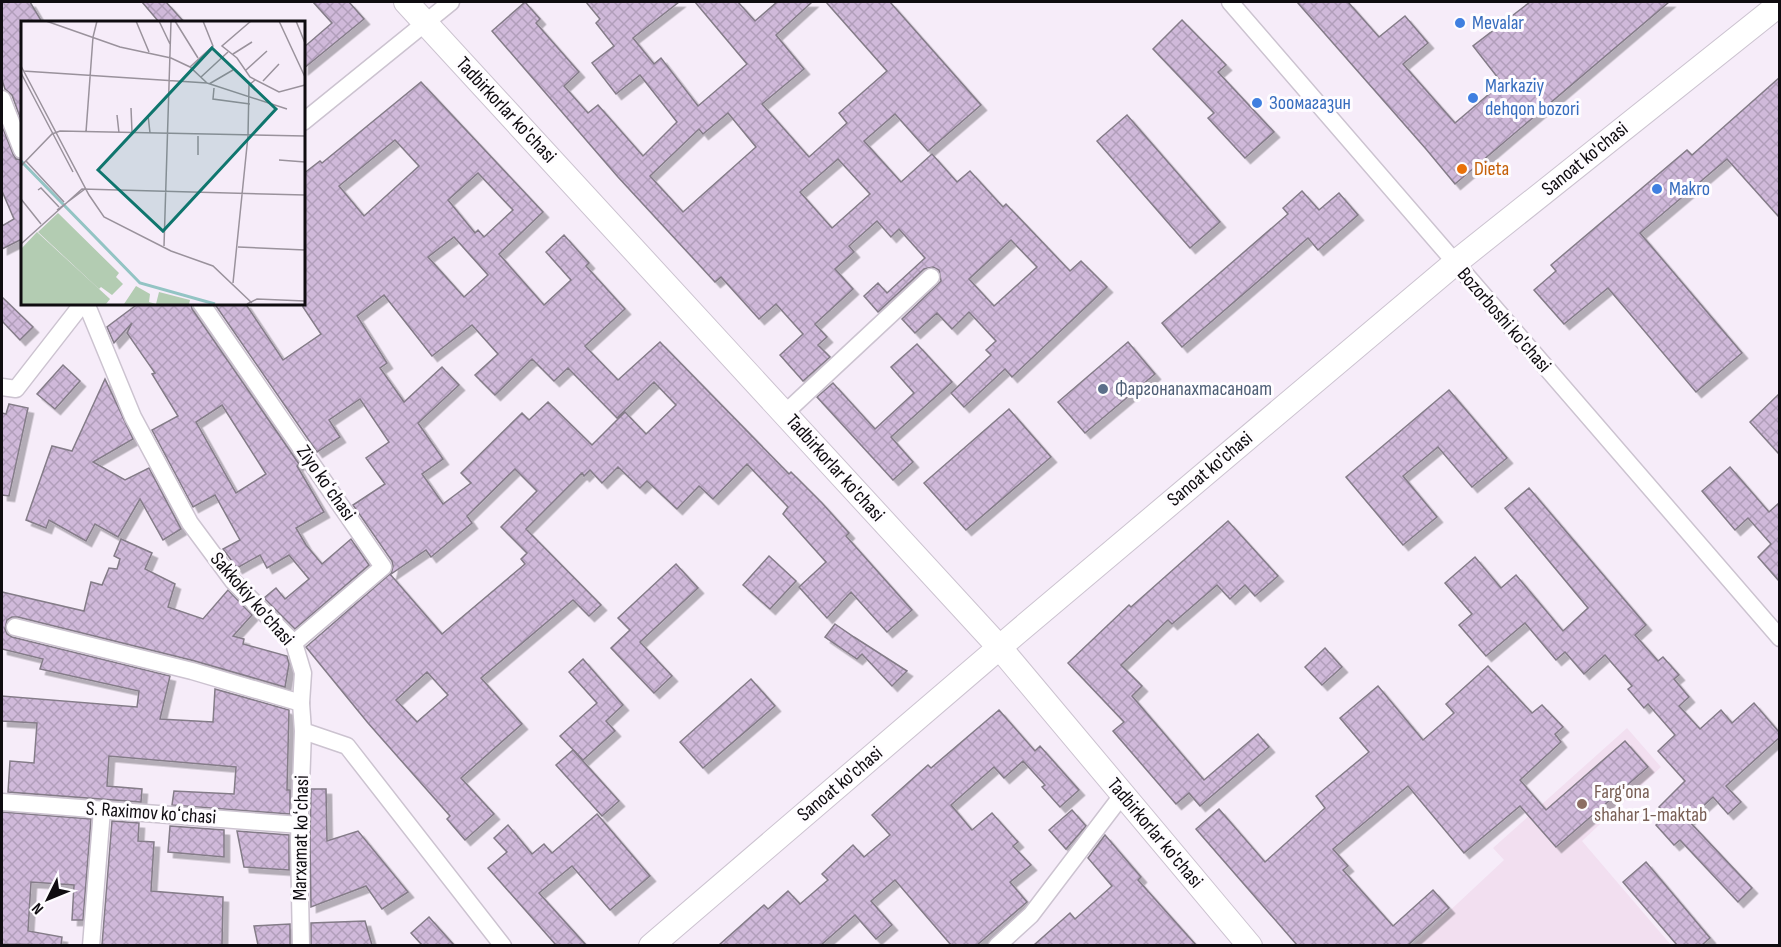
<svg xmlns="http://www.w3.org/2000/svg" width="1781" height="947" viewBox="0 0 1781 947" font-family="'Sofia Sans Condensed',sans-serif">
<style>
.education{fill:#f2dff0}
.building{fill:url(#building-cross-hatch);stroke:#847c88;stroke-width:1.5;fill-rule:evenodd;filter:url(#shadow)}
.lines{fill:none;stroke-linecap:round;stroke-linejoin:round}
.street-casing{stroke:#ccc3d0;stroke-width:19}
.secondary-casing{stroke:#ccc3d0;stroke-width:26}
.street{stroke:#fff;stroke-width:16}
.secondary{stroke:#fff;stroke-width:24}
.shop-dot{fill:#3f7fe0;stroke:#fefcff;stroke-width:2}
.food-dot{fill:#e8710a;stroke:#fefcff;stroke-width:2}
.service-dot{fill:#5c6f8a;stroke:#fefcff;stroke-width:2}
.education-dot{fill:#8d6e63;stroke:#fefcff;stroke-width:2}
.labels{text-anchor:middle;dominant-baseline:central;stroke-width:6;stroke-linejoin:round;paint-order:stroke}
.shop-label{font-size:20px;fill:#366cbe;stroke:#fefcff;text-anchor:start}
.street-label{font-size:20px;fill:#0f0c10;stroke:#fefcff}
.food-label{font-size:20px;fill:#c56008;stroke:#fefcff;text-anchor:start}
.service-label{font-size:20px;fill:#4e5e75;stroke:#fefcff;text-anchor:start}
.education-label{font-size:20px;fill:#785e54;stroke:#fefcff;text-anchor:start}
.inset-river{fill:none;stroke:#93c4c4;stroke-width:3}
.inset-road{fill:none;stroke:#9a929c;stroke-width:1.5}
.view{fill:#0f766e;fill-opacity:0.15;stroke:#0f766e;stroke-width:3}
.inset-edge{fill:none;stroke:#0f0c10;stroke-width:3}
</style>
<defs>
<pattern id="building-cross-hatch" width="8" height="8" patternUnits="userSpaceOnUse" patternTransform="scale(1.5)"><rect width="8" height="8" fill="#d0b9da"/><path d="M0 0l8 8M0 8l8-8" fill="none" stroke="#b19eba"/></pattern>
<filter id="shadow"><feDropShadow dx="5.5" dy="5.5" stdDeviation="0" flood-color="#0004"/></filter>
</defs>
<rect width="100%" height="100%" fill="#f6ecf9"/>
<polygon class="education" points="1627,728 1661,767 1582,841 1671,945 1412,946 1504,860 1493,848"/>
<g class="building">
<polygon points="2,2 30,2 42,22 22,22 22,123 12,95 5,89 2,80"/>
<polygon points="142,2 166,2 184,22 159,22"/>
<polygon points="313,2 349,2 364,19 303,69 303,48 332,23"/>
<path d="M525,2L540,19L536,23L579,72L564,86L588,113L598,105L643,156L677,122L640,75L616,94L592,63L614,46L596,23L600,19L586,2H679L633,38L654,64L661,58L698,106L747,64L695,2H738L755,21L777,2H812L776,35L804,69L762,104L809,157L847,123L839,113L887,71L826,2H890L981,105L928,151L895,114L864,141L901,182L932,154L957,182L970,171L1003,207L1006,204L1070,271L1081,261L1107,287L1012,377L1005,369L964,407L951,393L991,355L986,350L996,341L969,312L952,329L937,313L915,333L902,319L941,281L939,270L933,267L924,269L878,312L864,296L878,283L887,293L925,258L899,229L891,237L877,221L849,246L854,252L835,269L853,289L815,324L827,337L818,345L830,357L803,381L780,355L803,334L776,304L759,319L721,277L715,282L618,177L492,31ZM728,113L756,147L683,212L650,176L699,129L703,134ZM838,159L870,194L832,228L800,192ZM1011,240L1037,267L994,306L969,279Z"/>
<polygon points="1297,2 1348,2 1379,37 1405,16 1428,43 1403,64 1455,123 1502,83 1473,46 1530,2 1669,2 1455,184 1426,149"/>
<polygon points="1182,20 1226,65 1218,72 1274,132 1245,158 1208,118 1214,113 1153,49"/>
<polygon points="1779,78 1779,217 1727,159 1640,233 1742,353 1696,392 1608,288 1564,324 1534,290 1556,271 1551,265 1687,150 1692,155"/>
<path d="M421,82L543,212L499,254L544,305L571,280L546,252L564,235L589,263L586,266L625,309L585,346L618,380L660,342L789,474L791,472L822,503L849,533L846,536L912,610L887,632L851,592L827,618L799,587L826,562L783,514L788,507L747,464L713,499L699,486L677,509L647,481L640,488L618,467L602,483L590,470L584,476L582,473L526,529L601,605L589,616L573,600L481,678L522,724L461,778L494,814L465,840L447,819L450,816L368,723L306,647L390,574L442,634L525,564L521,559L527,553L501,527L537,491L515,469L467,516L472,523L431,557L426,550L391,574L393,566L392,561L353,505L385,484L366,458L389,442L360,399L329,420L340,437L317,452L214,303H245L283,360L321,334L303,307V174L320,161L322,163ZM395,140L419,166L364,216L339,186ZM478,173L513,210L484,237L478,230L475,233L448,200ZM454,237L488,275L464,297L428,257ZM384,295L432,356L472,325L498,354L475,375L495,395L532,359L554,381L568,368L617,418L654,382L676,405L646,434L625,412L592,445L548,402L529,420L522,413L461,473L471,483L443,504L422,474L443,459L418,423L459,385L442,367L404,402L380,368L387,363L357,316ZM427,672L448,695L417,722L396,700Z"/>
<polygon points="1127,115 1220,222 1190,248 1097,141"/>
<polygon points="2,126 13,154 16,159 22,160 22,239 2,249 2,226 14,219 2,191"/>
<polygon points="1302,191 1319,210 1339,193 1358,215 1318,250 1308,238 1182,347 1162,323 1288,214 1283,208"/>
<polygon points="2,297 33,327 20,340 2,321"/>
<path d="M139,303H191L192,309L299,464L297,466L324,512L296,528L306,545L322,564L351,539L369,565L295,629L264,598L276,588L285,599L309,579L289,555L267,568L260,555L237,568L223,549L240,540L215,495L193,507L152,430L178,416L152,374L155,373L127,333L132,323L114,343L107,327ZM222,405L266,474L236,493L196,422Z"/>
<polygon points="1128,342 1155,374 1085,433 1058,402"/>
<polygon points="917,344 952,382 891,437 913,462 893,480 817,397 833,383 875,429 914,393 891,367"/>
<polygon points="63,365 80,381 55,409 37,394"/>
<polygon points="105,379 133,439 93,462 125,480 149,468 181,529 163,540 140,499 118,537 95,524 86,541 49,520 46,528 26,520 52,446 72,451"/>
<polygon points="1449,390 1507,458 1472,487 1438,447 1403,476 1437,517 1403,545 1346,477"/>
<polygon points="1779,394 1779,454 1750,422"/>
<polygon points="9,404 28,408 9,496 2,495 2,413 6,414"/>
<polygon points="1009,409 1051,457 966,530 924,483"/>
<polygon points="1730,467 1769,512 1779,503 1779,581 1758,557 1771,544 1748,518 1735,530 1702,491"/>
<polygon points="1529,488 1646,625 1635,635 1658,661 1663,657 1679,675 1674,679 1689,697 1679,706 1700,729 1721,710 1732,723 1754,703 1779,732 1779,738 1726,786 1741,802 1728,814 1713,797 1688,820 1752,888 1738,902 1680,840 1674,845 1656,825 1667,815 1659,807 1685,781 1658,751 1675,735 1648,704 1644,708 1628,689 1632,686 1605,655 1584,674 1565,652 1556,660 1525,623 1486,656 1459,625 1472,614 1445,583 1475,557 1501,588 1516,575 1563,631 1588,608 1505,508"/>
<polygon points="1228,521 1278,576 1255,596 1245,585 1230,599 1217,585 1172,624 1168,620 1121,665 1142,686 1132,696 1204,780 1258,734 1269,747 1200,806 1189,793 1176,804 1113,731 1124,722 1068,663 1129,605 1131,607"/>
<polygon points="121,539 152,553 145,569 175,584 168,607 203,619 228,590 252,615 233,636 244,639 243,644 287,656 289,664 285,687 195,661 18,617 12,617 7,620 5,629 7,634 12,637 170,676 160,719 213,722 215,689 289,710 287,790 290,790 290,814 172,805 174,791 234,794 236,767 109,756 107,786 142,789 141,802 8,792 10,761 34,763 37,723 2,721 2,696 137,707 139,691 40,669 43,659 2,649 2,592 84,611 91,582 102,585 109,568 117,569 120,559 114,556"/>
<polygon points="769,556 796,581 770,609 743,585"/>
<polygon points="676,564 698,588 640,642 672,676 654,693 611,648 630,630 618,618"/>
<polygon points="835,624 854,637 907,671 892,686 862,654 857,659 825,637"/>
<polygon points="1325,648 1342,667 1322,685 1305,667"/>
<polygon points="583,659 623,705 606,721 615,731 583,760 560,736 597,703 569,672"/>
<polygon points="1488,666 1532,713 1542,705 1563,727 1555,734 1561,742 1520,780 1546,810 1625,741 1648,767 1556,847 1520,806 1464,853 1408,786 1333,849 1348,866 1343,870 1393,926 1433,890 1449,908 1408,945 1297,945 1196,829 1219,809 1265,862 1325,808 1316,796 1369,752 1340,718 1378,686 1423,740 1454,713 1446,704"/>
<polygon points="751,679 775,706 703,768 680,742"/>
<polygon points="999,710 1035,751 1040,746 1079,790 1060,807 1042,787 1045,785 1023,761 1004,778 994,767 951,805 972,830 992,813 1018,842 1013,846 1031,865 1010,882 1027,902 977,945 951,945 895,880 871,901 892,925 876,939 855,915 821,945 719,945 764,905 768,909 788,891 800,904 828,880 822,874 853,845 864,857 890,835 872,815 928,765 931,768"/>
<polygon points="573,750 619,801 602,816 556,765"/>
<polygon points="311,789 326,789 327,841 358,831 408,892 382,909 366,886 311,907 310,842"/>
<polygon points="1072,810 1086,826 1066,849 1049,830"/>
<polygon points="2,812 91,819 83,920 72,920 74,885 31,882 28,931 62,937 61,945 2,944"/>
<polygon points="597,814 650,876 610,910 572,866 539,893 586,945 556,945 488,868 507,852 494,838 508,825 532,854 544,844 552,853"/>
<polygon points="112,821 139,823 138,841 154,842 151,891 223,897 222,945 102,945"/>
<polygon points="170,826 224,830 224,857 168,852"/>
<polygon points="237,831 289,835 289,870 244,867"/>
<polygon points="1105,835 1141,877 1138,880 1196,945 1034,945 1070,913 1075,919 1112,886 1088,858"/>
<polygon points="1646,862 1710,938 1702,945 1677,945 1623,882"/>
<polygon points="429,917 454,945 422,945 411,933"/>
<polygon points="365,921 372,945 311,945 311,923"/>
<polygon points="290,924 290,945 258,945 254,926"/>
</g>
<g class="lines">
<g class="street-casing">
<g id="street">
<polyline points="1230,2 1780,638"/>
<polyline points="2,99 22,150"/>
<polyline points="303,122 451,2"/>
<polyline points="86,303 133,417 190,523 233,581 294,643 303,673 301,703 303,731 347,746 503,946"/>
<polyline points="201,303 383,567 294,643"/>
<polyline points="2,387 16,389 83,303"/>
<polyline points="785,413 931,277"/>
<polyline points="15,627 192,671 301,703"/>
<polyline points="2,802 300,825"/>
<polyline points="91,946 102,810"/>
<polyline points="301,946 299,842 303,731"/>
<polyline points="997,946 1031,915 1123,794"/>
</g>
</g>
<g class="secondary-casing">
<g id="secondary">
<polyline points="406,2 1000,648 1250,946"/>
<polyline points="651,946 1014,635 1455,263 1780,4"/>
</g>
</g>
<use href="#street" class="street"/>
<use href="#secondary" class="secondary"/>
</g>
<g class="shop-dot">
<circle cx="1460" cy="23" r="6"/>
<circle cx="1473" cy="98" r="6"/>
<circle cx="1257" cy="103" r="6"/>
<circle cx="1657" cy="189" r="6"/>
</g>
<circle class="food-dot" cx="1462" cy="169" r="6"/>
<circle class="service-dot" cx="1103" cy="389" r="6"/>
<circle class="education-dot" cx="1582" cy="804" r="6"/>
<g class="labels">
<g class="shop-label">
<text x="1472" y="23">Mevalar</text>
<text x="1485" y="86">Markaziy<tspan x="1485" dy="23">dehqon bozori</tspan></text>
<text x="1269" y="103">Зоомагазин</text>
<text x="1669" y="189">Makro</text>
</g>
<g class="street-label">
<text transform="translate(506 110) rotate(47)">Tadbirkorlar ko'chasi</text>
<text transform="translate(1585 159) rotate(-39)">Sanoat ko'chasi</text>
<text transform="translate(1504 320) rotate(49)">Bozorboshi ko'chasi</text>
<text transform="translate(835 468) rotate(48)">Tadbirkorlar ko'chasi</text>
<text transform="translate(1210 469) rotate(-40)">Sanoat ko'chasi</text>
<text transform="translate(326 483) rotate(55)">Ziyo koʻchasi</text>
<text transform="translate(252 599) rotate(49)">Sakkokiy ko'chasi</text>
<text transform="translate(840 784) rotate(-40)">Sanoat ko'chasi</text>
<text transform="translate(151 813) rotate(4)">S. Raximov koʻchasi</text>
<text transform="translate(1155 833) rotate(50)">Tadbirkorlar ko'chasi</text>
<text transform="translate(301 838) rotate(-89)">Marxamat koʻchasi</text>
</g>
<g class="food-label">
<text x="1474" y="169">Dieta</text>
</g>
<g class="service-label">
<text x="1115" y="389">Фаргонапахтасаноат</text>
</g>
<g class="education-label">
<text x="1594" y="792">Farg'ona<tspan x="1594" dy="23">shahar 1-maktab</tspan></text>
</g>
</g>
<g transform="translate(21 21)">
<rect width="284" height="284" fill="#f6ecf9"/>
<path d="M37,192L98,252L95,256L102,263L91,274L80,266L78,268L17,211ZM115,265L129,273L128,281L135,283L138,271L169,279L168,283H103Z" fill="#b3ccb2"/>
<path d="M16,211L89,278L85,283H0V228Z" fill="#b3ccb2"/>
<path class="inset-river" d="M0,140L119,262L194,283"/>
<path class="inset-road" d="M25,0L99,26L150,37L169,46L186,62M115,0L128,31M138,0L149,23M154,0L177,37M230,0L201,25L216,37L229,56L258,71L284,64M258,0L284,56M275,0L284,22M212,33L231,21M0,45L68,174L83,196L150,230L192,245L231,282M169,46L192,25L182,0M225,49L246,30M2,50L186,62L266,88M0,52L52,151M180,56L207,31M242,60L258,43M188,63L212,49M193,67L192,78L229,83M110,87L111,111M96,94L98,112M127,94L129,112M65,111L72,16L76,0M177,115V134M258,139L284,141M5,140L43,181M0,145L31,113L39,110L284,115M17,169L20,167L38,186M0,178L20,203M36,189L64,168M0,223L61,168L284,174M143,225L150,0M217,226L284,229M212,262L227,115L228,64L234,59M226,283L236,278L284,280"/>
<path class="view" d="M191,27L255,88L142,210L77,149Z"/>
<rect width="284" height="284" class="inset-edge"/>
</g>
<rect width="1781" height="947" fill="none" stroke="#0f0c10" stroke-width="6"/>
<g transform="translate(48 899) rotate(227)" stroke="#fefcff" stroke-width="4.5" paint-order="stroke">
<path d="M0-4.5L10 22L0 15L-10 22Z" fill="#0f0c10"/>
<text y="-9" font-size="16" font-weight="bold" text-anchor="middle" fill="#0f0c10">N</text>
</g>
</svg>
